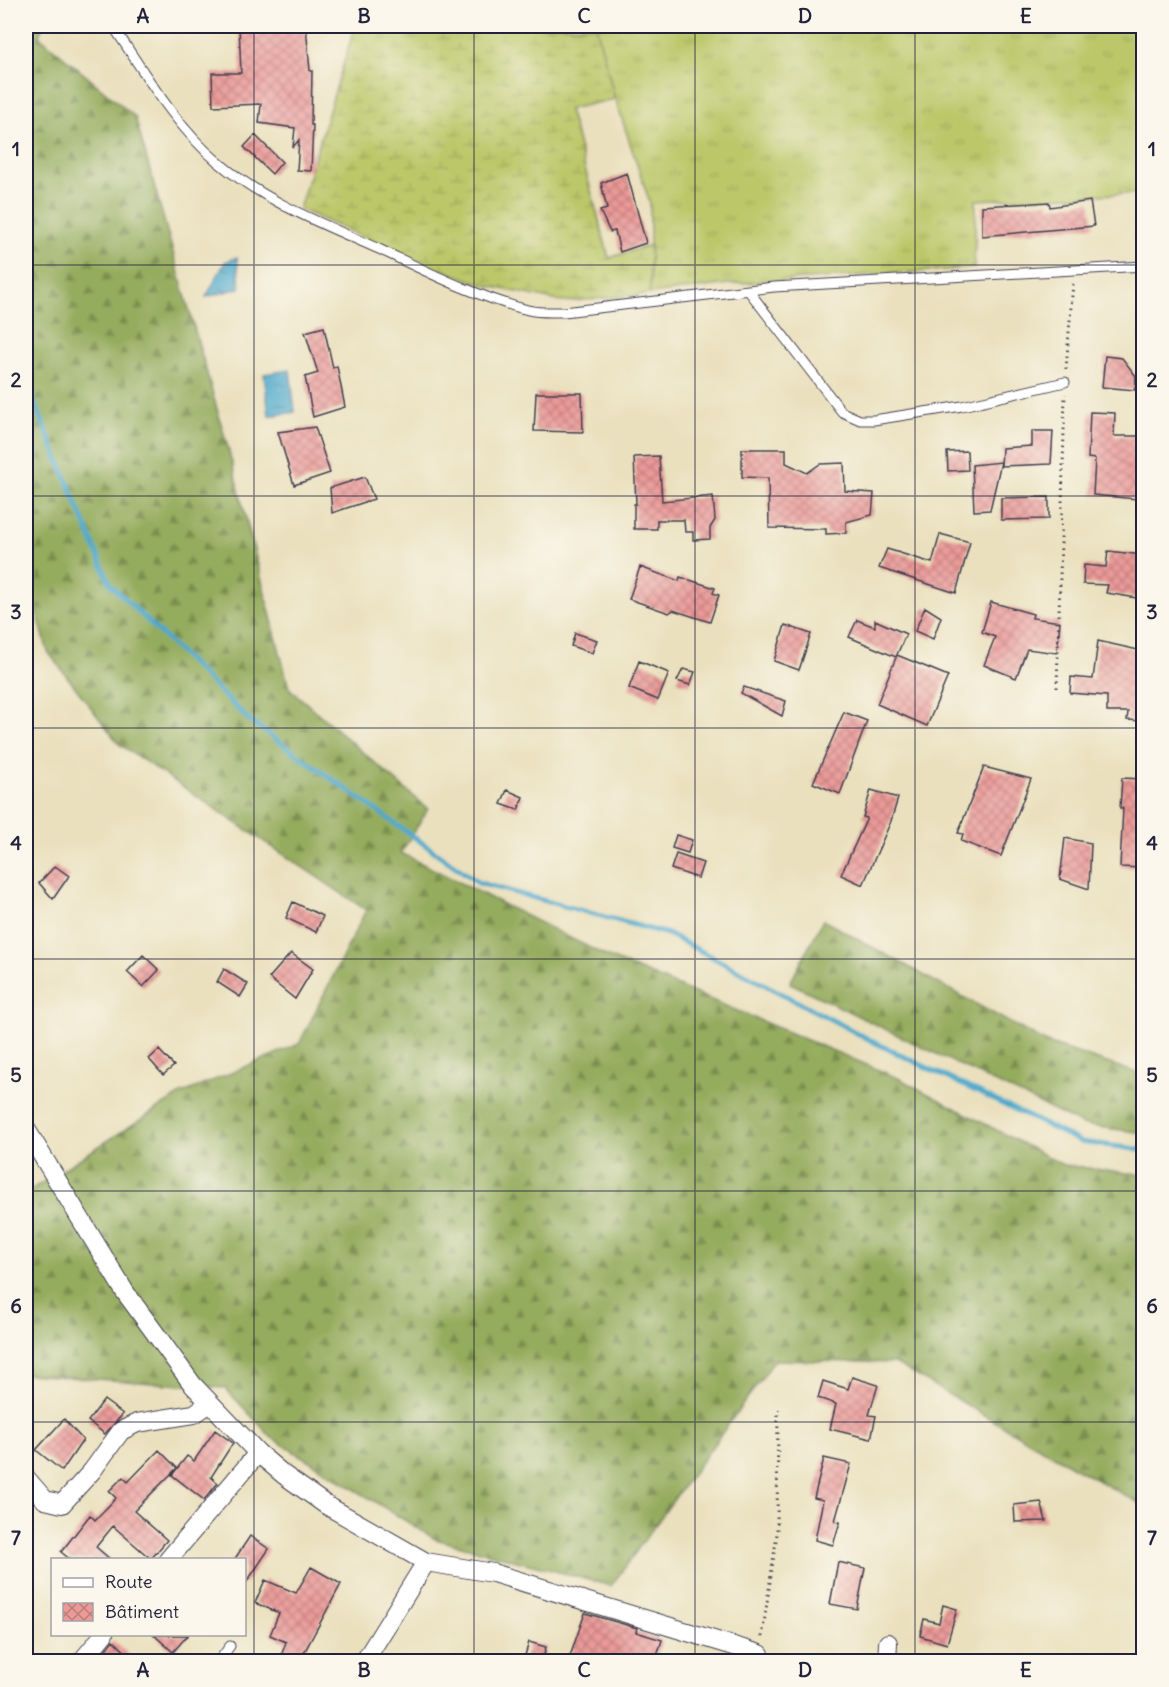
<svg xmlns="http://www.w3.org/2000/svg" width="1169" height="1687" viewBox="0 0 1169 1687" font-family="Delius,sans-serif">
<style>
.grass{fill:url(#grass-tufts);stroke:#6e7452;stroke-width:1.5}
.forest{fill:url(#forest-firs);stroke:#5b674c;stroke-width:1.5}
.wetland{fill:url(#wetland-marsh);stroke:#6e7452;stroke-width:1.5}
.water{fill:url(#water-ripples);stroke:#386583;stroke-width:1.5}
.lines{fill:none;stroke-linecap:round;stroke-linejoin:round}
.stream{stroke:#4da8cb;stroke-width:5}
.building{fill:url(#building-cross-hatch)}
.lane-casing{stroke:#403e4e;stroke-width:11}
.street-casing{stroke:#403e4e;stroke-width:20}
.path{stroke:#403e4e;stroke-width:3;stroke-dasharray:1.5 4.5;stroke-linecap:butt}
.lane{stroke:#fff;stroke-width:9}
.street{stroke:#fff;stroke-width:18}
.grid{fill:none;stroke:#22223b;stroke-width:1.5;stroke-opacity:0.55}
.neatline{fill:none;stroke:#22223b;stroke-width:2}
.grid-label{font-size:20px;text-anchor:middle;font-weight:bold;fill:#22223b}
</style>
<defs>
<pattern id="grass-tufts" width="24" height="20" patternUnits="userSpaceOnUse" patternTransform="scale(1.5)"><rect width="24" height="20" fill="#bbc769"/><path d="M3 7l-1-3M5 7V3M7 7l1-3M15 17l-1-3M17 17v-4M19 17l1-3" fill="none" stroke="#a0ab5c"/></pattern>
<pattern id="forest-firs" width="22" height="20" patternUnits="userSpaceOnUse" patternTransform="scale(1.5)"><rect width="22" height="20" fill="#94ac5d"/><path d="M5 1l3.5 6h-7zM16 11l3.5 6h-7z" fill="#788c4e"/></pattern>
<pattern id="wetland-marsh" width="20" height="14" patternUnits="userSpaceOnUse" patternTransform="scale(1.5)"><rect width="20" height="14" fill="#bbc769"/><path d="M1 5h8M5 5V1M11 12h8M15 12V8" fill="none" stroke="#a0ab5c"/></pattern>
<pattern id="water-ripples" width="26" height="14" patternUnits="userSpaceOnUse" patternTransform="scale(1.5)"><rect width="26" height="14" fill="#4da8cb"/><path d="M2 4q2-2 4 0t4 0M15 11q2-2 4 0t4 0" fill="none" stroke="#4088a6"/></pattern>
<pattern id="building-cross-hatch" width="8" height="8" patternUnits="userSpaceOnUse" patternTransform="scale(1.5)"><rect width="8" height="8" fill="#eb9a98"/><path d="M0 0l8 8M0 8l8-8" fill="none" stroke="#be7d7d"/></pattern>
</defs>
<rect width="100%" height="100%" fill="#fbf7ec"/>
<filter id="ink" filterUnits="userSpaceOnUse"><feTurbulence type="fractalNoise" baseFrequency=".0167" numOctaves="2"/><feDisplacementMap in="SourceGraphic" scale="12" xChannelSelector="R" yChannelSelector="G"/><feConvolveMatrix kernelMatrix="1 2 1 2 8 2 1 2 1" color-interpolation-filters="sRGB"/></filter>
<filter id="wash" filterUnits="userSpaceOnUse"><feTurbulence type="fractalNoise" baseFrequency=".008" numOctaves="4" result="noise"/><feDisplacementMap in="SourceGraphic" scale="24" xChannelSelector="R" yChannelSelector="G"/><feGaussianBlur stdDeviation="1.35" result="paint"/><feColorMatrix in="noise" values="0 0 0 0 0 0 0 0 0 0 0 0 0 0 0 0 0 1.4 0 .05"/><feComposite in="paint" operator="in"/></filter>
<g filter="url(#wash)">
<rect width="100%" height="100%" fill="#eae0bd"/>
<path class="grass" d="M 596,26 L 1143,26 L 1143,193 L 976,200 L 974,268 L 729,284 L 650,294 L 650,203 L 607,74 Z"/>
<path class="forest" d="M 26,26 L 43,26 L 39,36 L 135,117 L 231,459 L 289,688 L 428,809 L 401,853 L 608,957 L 898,1078 L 1063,1165 L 1143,1175 L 1143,1505 L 1073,1467 L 895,1363 L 775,1360 L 611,1586 L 435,1539 L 272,1438 L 225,1388 L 26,1374 L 26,1193 L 179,1095 L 299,1044 L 366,910 L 119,744 L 48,652 L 26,574 Z
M 823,920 L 1047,1043 L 1143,1075 L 1143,1133 L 1083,1125 L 790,983 Z"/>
<path class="wetland" d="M 355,26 L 596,26 L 615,99 L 569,109 L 609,258 L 650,245 L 650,294 L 563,302 L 485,285 L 429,266 L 299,209 Z"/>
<path class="water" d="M 237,257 L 240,288 L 206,297 L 225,262 Z
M 290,370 L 295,412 L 269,416 L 264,374 Z"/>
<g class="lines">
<path class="stream" d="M 26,382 L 110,584 L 250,721 L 479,883 L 668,934 L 878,1044 L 1081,1142 L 1144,1150"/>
</g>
<g id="blocks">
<path class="building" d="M 239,26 L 306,26 L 310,71 L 312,71 L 311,125 L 313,125 L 311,171 L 297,170 L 299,140 L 293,147 L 295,128 L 259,123 L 261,104 L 213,106 L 212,73 L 241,73 Z
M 255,135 L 282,162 L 272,174 L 244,147 Z
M 627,173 L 646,243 L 620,252 L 615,231 L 610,232 L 600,211 L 607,209 L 601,183 Z
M 1090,201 L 1094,226 L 982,236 L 982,206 L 1049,202 L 1050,207 Z
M 324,327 L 333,368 L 337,366 L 345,407 L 313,417 L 305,377 L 318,373 L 305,332 Z
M 1105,356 L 1122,358 L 1136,376 L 1135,390 L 1102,387 Z
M 536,393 L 582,393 L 583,432 L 534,431 Z
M 1090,412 L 1115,413 L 1114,436 L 1141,436 L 1137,499 L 1093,495 L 1095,459 L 1088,458 Z
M 315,427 L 330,473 L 294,485 L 278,432 Z
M 1032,431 L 1053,431 L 1051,464 L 1001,466 L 1002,448 L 1032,446 Z
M 742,449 L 786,449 L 786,463 L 807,473 L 820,464 L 844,463 L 845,491 L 874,493 L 872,515 L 846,522 L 846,533 L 826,534 L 826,529 L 769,528 L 768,478 L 742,477 Z
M 967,451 L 968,470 L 948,471 L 947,452 Z
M 659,456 L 662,501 L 713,496 L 715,520 L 710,528 L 710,539 L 693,540 L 693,532 L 685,532 L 684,520 L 657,520 L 657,529 L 634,529 L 634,504 L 636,504 L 634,457 Z
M 1001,462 L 990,510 L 974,511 L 972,465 Z
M 365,477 L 374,499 L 332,513 L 330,488 Z
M 1049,497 L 1049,519 L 1001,520 L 1001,498 Z
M 940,534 L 970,542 L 956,593 L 879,568 L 887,549 L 932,563 Z
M 1108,551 L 1143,555 L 1143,599 L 1106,593 L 1108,585 L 1083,584 L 1084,565 L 1106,567 Z
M 640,567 L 679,581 L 680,577 L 715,588 L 713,593 L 719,595 L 710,622 L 673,610 L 669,613 L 629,599 Z
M 991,602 L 1033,614 L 1032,618 L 1060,622 L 1057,653 L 1027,649 L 1016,678 L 984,665 L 995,637 L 982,632 Z
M 925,607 L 941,617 L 933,639 L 915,631 Z
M 857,620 L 875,627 L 875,620 L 906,634 L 896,657 L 849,637 Z
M 785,625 L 811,634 L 799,670 L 774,661 Z
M 575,633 L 597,640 L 592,653 L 571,646 Z
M 1098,641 L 1143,651 L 1143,721 L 1127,720 L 1128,712 L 1107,712 L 1107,696 L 1070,693 L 1071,677 L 1093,679 Z
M 897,655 L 948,676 L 927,726 L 877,704 Z
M 639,661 L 669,673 L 658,700 L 629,688 Z
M 683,669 L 695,672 L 690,685 L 677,681 Z
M 744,687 L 786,701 L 782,716 L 741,693 Z
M 844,712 L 867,721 L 840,794 L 813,783 Z
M 984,767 L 1031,779 L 1001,856 L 961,841 L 963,834 L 958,833 Z
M 1122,778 L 1143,779 L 1143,868 L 1120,867 L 1123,808 L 1120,808 Z
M 507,790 L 523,797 L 518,810 L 501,804 Z
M 871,790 L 898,798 L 891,821 L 863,885 L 841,875 L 867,818 L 863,817 Z
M 676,835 L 692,840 L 688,853 L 672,848 Z
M 1065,838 L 1091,843 L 1089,889 L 1060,879 Z
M 676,854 L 703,863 L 698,878 L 671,869 Z
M 55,866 L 69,876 L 53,899 L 39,883 Z
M 293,902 L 323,916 L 316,932 L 286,918 Z
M 291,953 L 313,969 L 295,999 L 269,978 Z
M 143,955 L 159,970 L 143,987 L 127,972 Z
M 224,969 L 248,984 L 240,997 L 217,982 Z
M 159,1050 L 174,1066 L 163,1075 L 149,1059 Z
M 852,1377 L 878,1385 L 869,1415 L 876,1416 L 871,1439 L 830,1429 L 836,1404 L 818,1398 L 823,1381 L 848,1389 Z
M 104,1400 L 123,1414 L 105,1434 L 88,1421 Z
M 64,1419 L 83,1440 L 62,1471 L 36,1450 Z
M 215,1430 L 233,1443 L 211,1477 L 218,1483 L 204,1500 L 172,1475 L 187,1456 L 194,1461 Z
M 159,1450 L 177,1468 L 134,1511 L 167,1540 L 151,1559 L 113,1526 L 96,1547 L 111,1560 L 71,1560 L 61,1552 L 90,1515 L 95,1520 L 116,1498 L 109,1491 L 123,1477 L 128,1482 Z
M 824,1458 L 851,1464 L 835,1521 L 840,1522 L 833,1545 L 815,1540 L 823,1500 L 814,1498 Z
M 1041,1502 L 1046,1521 L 1015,1522 L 1014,1505 Z
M 250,1536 L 269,1549 L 244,1586 L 244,1560 L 234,1560 Z
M 838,1562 L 865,1568 L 857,1609 L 830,1604 Z
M 311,1567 L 341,1584 L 299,1662 L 279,1662 L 286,1642 L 270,1635 L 279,1613 L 255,1603 L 265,1580 L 296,1593 Z
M 943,1605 L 957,1609 L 947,1644 L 920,1636 L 924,1619 L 939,1623 Z
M 585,1613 L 637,1628 L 636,1632 L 662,1640 L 655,1662 L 568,1662 Z
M 154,1635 L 188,1635 L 173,1652 Z
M 113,1640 L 136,1662 L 96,1662 Z
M 529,1642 L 546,1647 L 542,1662 L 523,1662 Z"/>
</g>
</g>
<g filter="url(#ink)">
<use href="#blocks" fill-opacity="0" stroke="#403e4e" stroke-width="1.5"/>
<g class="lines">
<defs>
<path id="lane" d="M 113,26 C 144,72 175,126 218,162 C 265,202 325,225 381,250 C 428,272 477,297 528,310 C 539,313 552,312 564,312 L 774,287 L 1144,266
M 748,290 L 842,412 L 860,420 L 874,420 L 962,406 L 1065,382
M 218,1662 L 230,1646"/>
<path id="street" d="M 26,1129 L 125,1292 L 193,1385 L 258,1453 L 284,1475 L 326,1505 L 426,1562 L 493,1573 L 760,1654 L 758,1662
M 26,1478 L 45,1500 L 62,1504 L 92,1471 L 121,1431 L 137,1423 L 194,1414 L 210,1403
M 168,1560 L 258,1453
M 81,1662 L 104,1634
M 364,1662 L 426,1562
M 887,1662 L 888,1643"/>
</defs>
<use href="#lane" class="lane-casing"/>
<use href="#street" class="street-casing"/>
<path class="path" d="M 1066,369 L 1073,283
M 1057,688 L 1065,394
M 762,1637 L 777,1534 L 778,1409"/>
<use href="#lane" class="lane"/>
<use href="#street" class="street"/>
</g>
</g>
<path class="grid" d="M 254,26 L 254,1662M 474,26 L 474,1662M 695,26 L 695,1662M 915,26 L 915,1662M 26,265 L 1144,265M 26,496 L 1144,496M 26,728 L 1144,728M 26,959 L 1144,959M 26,1191 L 1144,1191M 26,1422 L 1144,1422"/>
<rect width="1169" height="1687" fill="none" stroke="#fbf7ec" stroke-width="66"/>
<rect x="51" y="1558" width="195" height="78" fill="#fbf7ec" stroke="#a4a2a5" stroke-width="1.5"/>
<rect x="63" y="1578" width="30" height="9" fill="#ffffff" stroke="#a4a2a5" stroke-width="1.5"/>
<text x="105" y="1588" font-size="18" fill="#22223b">Route</text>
<rect x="63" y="1603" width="30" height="18" fill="url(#building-cross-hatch)" stroke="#a4a2a5" stroke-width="1.5"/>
<text x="105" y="1618" font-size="18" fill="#22223b">Bâtiment</text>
<rect x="33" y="33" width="1103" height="1621" class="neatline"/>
<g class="grid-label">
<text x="143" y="23">A</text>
<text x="364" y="23">B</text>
<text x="584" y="23">C</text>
<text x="805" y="23">D</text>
<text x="1026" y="23">E</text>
<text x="16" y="156">1</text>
<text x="1152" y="156">1</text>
<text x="16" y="387">2</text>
<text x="1152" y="387">2</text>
<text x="16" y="619">3</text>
<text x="1152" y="619">3</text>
<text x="16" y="850">4</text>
<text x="1152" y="850">4</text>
<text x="16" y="1082">5</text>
<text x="1152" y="1082">5</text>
<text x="16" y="1313">6</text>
<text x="1152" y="1313">6</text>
<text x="16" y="1545">7</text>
<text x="1152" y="1545">7</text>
<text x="143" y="1677">A</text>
<text x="364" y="1677">B</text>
<text x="584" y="1677">C</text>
<text x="805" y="1677">D</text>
<text x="1026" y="1677">E</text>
</g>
</svg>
